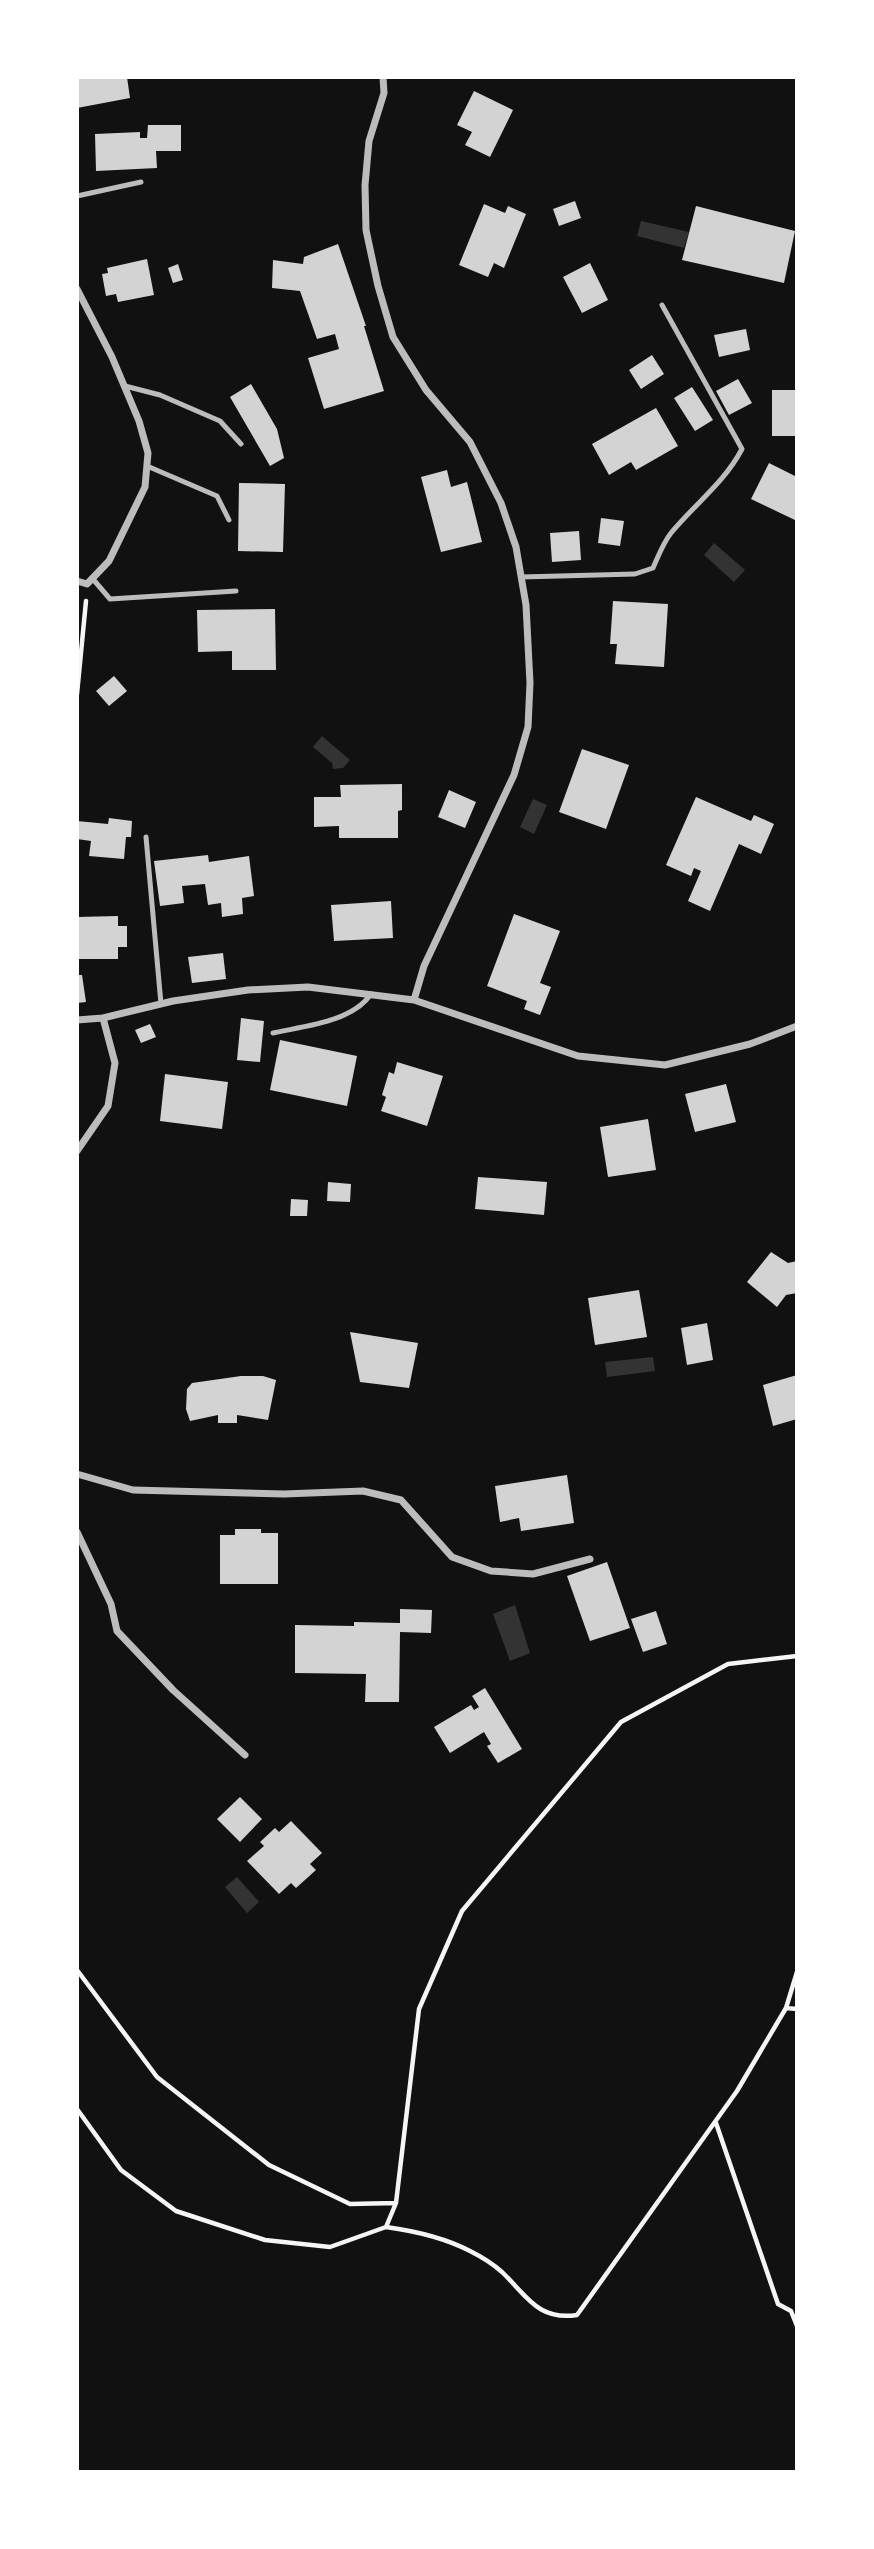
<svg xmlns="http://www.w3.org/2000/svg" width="874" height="2549" viewBox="0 0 874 2549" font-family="Montserrat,sans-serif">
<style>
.water{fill:#333}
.building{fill:#d3d3d3}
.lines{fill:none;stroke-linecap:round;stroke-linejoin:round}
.path{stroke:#f5f5f5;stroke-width:4.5}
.service{stroke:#bcbcbc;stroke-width:5}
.minor{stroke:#bcbcbc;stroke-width:7}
</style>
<rect width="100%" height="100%" fill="#111"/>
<path class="water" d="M 641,221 L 689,232 L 684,248 L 637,236 Z
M 714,543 L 745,570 L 734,582 L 704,555 Z
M 322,736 L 350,760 L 343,768 L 333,769 L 332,763 L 313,747 Z
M 533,799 L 547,805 L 534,834 L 520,827 Z
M 653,1357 L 655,1371 L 607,1377 L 605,1362 Z
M 515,1605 L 530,1653 L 510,1661 L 493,1614 Z
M 237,1877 L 259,1902 L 247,1913 L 225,1887 Z"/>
<path class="building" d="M 77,77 L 127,77 L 130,98 L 77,108 Z
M 474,91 L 513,110 L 490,157 L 465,145 L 472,132 L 457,125 Z
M 148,125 L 181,125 L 181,151 L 156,151 L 157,168 L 96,171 L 95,134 L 140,132 L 140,138 L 147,138 Z
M 575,201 L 581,218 L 559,226 L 553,209 Z
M 484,204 L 505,213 L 508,206 L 526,214 L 504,268 L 494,263 L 488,277 L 459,265 Z
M 696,206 L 795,231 L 784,283 L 682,260 Z
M 338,244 L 366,326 L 364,326 L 384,391 L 324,409 L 308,358 L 339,349 L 335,334 L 317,339 L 300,291 L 272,288 L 273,260 L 303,264 L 304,257 Z
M 147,259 L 154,295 L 118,302 L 116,294 L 106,296 L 102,274 L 108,273 L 107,268 Z
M 590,263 L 608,300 L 582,313 L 563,277 Z
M 178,264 L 183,280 L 173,283 L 168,268 Z
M 746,329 L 750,350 L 719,357 L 714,335 Z
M 652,355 L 664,374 L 641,389 L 629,370 Z
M 738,379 L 752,403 L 729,415 L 716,391 Z
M 251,384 L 277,429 L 284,458 L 270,466 L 230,397 Z
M 692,387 L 713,420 L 695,431 L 674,398 Z
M 772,390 L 797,390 L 797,436 L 772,436 Z
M 656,408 L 678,446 L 636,470 L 631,462 L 609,475 L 592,444 Z
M 769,463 L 797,477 L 797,521 L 751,499 Z
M 447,470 L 451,487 L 467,482 L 482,542 L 441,552 L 421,477 Z
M 239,483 L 285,484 L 283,552 L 238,551 Z
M 601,518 L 624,521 L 620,546 L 598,543 Z
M 579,531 L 581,560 L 552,562 L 550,533 Z
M 613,601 L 668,604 L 664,667 L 615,664 L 617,644 L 610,644 Z
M 275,609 L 276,670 L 232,670 L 232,651 L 198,652 L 197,610 Z
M 114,676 L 127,691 L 109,706 L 96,691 Z
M 582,749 L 629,765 L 606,829 L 559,812 Z
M 402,784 L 402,810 L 398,811 L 398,838 L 339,838 L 339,826 L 314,827 L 314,797 L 341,797 L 340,785 Z
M 449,790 L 476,802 L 465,828 L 438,817 Z
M 696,797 L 751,821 L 754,815 L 774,824 L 761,854 L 739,844 L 710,911 L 688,901 L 701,871 L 694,868 L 691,876 L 666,865 Z
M 109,818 L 132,821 L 131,837 L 126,837 L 124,859 L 89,856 L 91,841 L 77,839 L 77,821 L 108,824 Z
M 208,855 L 209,862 L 249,856 L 254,896 L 242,898 L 243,914 L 222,917 L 221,903 L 208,905 L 205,884 L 182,886 L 184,903 L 160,906 L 154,861 Z
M 391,901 L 393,938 L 334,941 L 331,905 Z
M 514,914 L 560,931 L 540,983 L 551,987 L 540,1015 L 524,1009 L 527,1001 L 487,986 Z
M 118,916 L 118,926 L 127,926 L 127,947 L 118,947 L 118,959 L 78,959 L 77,917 Z
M 223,953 L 226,979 L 192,983 L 188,957 Z
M 77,975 L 82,975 L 86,1002 L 77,1003 Z
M 241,1018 L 264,1021 L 260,1062 L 237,1060 Z
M 150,1024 L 156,1037 L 141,1043 L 135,1030 Z
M 280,1040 L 357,1056 L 347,1106 L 270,1090 Z
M 397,1062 L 443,1076 L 427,1126 L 381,1111 L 386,1097 L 382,1095 L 389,1072 L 394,1074 Z
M 165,1074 L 228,1082 L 222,1129 L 160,1121 Z
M 726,1084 L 736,1122 L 695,1132 L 685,1094 Z
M 648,1119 L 656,1170 L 608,1177 L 600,1127 Z
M 478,1177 L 547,1182 L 544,1215 L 475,1209 Z
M 328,1182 L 351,1184 L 350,1202 L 327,1201 Z
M 291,1199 L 308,1200 L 307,1216 L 290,1216 Z
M 771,1252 L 788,1263 L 797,1261 L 797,1293 L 786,1295 L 777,1307 L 747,1282 Z
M 639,1290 L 647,1337 L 595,1345 L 588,1298 Z
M 707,1323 L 713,1360 L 687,1365 L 681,1328 Z
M 350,1332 L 418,1343 L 409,1388 L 360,1382 Z
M 797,1375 L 797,1419 L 773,1426 L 763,1385 Z
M 241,1376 L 263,1376 L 276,1380 L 268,1420 L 237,1415 L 237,1423 L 218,1423 L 218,1415 L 190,1421 L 186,1409 L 187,1389 L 192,1383 Z
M 567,1475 L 574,1523 L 521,1531 L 519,1518 L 500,1522 L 495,1486 Z
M 235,1529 L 261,1529 L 261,1533 L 278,1533 L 278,1584 L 220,1584 L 220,1535 L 235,1535 Z
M 607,1562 L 630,1628 L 590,1641 L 567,1576 Z
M 400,1609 L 432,1610 L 431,1633 L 400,1632 L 399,1702 L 365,1702 L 366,1674 L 295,1673 L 295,1625 L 354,1626 L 354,1622 L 400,1623 Z
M 656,1611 L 667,1644 L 643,1652 L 631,1619 Z
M 485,1688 L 522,1749 L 498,1763 L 487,1746 L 491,1744 L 484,1732 L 450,1753 L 434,1727 L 471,1705 L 474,1710 L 479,1707 L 472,1696 Z
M 240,1797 L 262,1819 L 240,1842 L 217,1819 Z
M 291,1821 L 322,1853 L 310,1864 L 316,1870 L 296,1888 L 291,1883 L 279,1894 L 247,1861 L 264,1846 L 260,1842 L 275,1828 L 279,1832 Z"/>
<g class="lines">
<path class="path" d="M 77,694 L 86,601
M 77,1970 L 157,2077 L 269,2165 L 350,2204 L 396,2203
M 786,2008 L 797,2009
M 77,2109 L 121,2170 L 176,2211 L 265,2240 L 330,2247 L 386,2227 L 396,2203 L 419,2009 L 462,1911 L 621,1722 L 728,1664 L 797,1656
M 716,2123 L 778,2304 L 791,2311 L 797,2326
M 386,2227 C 415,2231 443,2237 470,2251 C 480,2256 493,2264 502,2272 C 527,2296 538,2321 577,2315 L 737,2091 L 786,2008 L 797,1972"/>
<path class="service" d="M 77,196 L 141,182
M 125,386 L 160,395 L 220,421 L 241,444
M 147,466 L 217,496 L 229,520
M 521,577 L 635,574 L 653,568 C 658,557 663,543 671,533 C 695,504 724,483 742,449 L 662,305
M 92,578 L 110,599 L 236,591
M 146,837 L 161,1004
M 273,1033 C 305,1026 352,1022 371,994"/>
<path class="minor" d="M 383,77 L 384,93 L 369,141 L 365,185 L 366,230 L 378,286 L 393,337 L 426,390 L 470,442 L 501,503 L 516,547 L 526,605 L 530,683 L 528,727 L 514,775 L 424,966 L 414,1000
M 77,289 L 112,357 L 139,421 L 148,453 L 145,487 L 109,561 L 87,584 L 77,581
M 77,1020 L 103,1018 L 173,1001 L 248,990 L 308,987 L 414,1000 L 578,1056 L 665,1065 L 750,1044 L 797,1026
M 77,1151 L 108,1106 L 115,1063 L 103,1018
M 77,1474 L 133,1490 L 284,1494 L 363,1491 L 401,1500 L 452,1557 L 491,1571 L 533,1574 L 590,1559
M 77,1532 L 111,1604 L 117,1631 L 173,1690 L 245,1755"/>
</g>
<rect width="874" height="2549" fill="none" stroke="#ffffff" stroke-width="158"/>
</svg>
